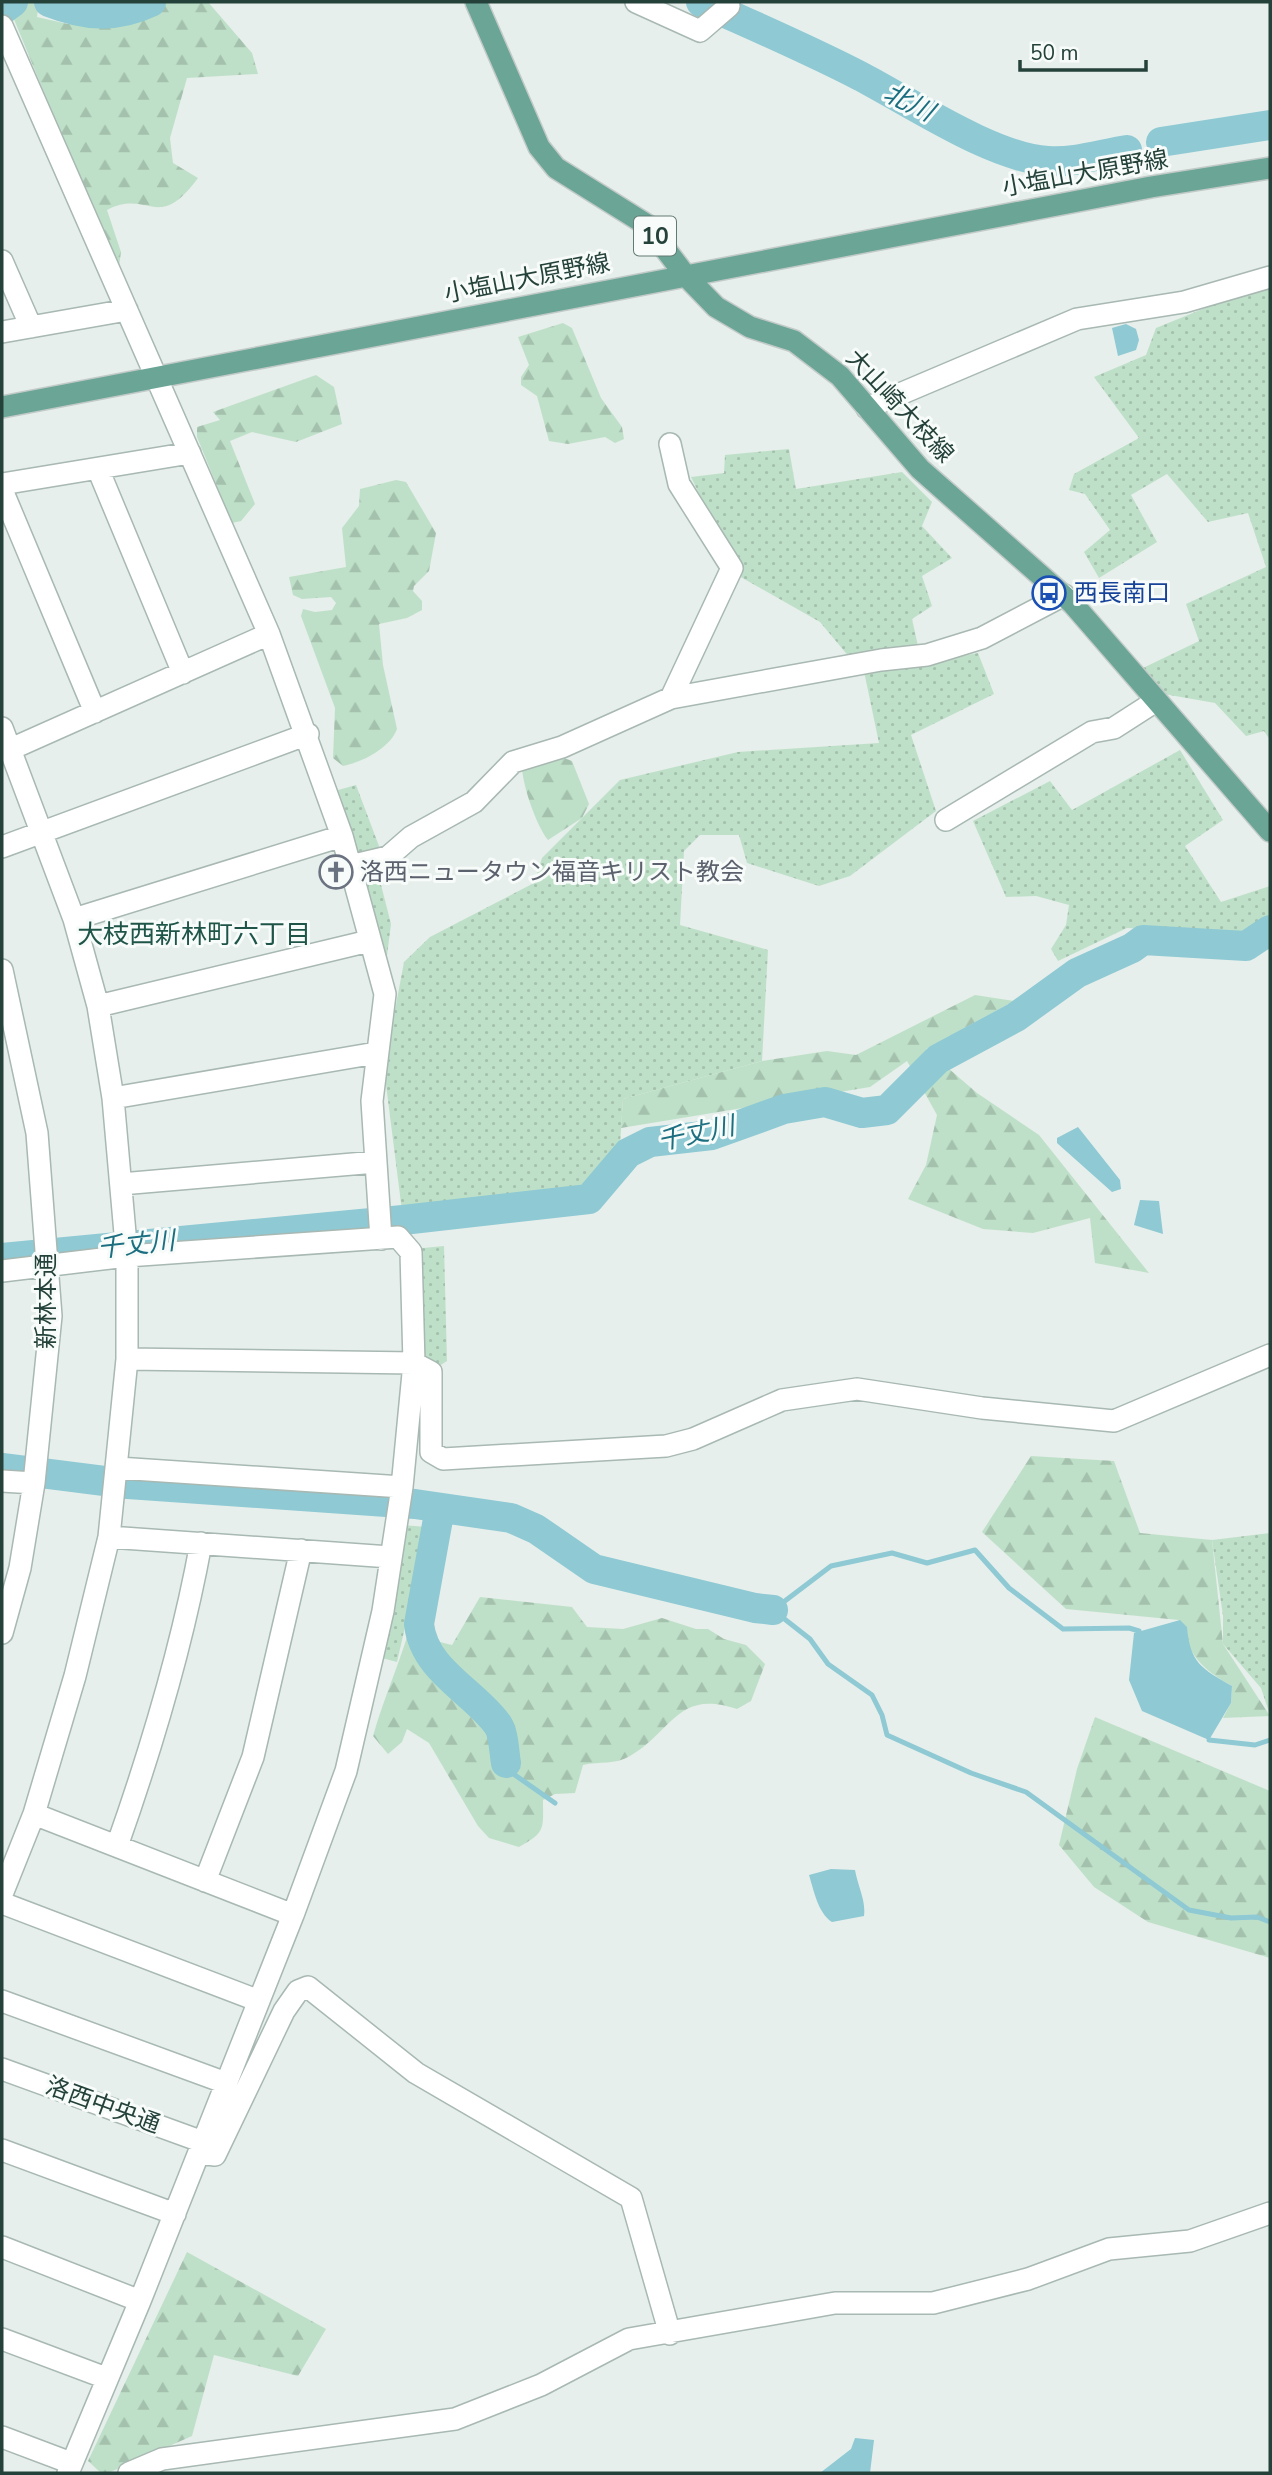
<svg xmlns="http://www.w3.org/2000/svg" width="1272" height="2475" viewBox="0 0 1272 2475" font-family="'Nunito Sans','Noto Sans JP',sans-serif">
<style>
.grass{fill:url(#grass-dots)}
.forest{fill:url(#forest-firs)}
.water{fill:#8ec9d4}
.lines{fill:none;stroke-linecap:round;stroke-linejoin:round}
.stream{stroke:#8ec9d4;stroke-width:5}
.river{stroke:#8ec9d4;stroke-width:30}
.minor-casing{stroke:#a8b8b2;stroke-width:24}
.major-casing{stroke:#c2cac8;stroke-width:24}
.minor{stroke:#fff;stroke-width:21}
.major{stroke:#6aa596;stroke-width:21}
.labels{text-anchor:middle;stroke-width:6;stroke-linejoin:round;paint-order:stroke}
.shield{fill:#f7fbf9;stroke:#637a73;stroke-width:2}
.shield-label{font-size:23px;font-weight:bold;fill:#24423a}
.street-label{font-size:24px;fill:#24423a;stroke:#f7fbf9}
.transit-label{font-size:24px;fill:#164399;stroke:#f7fbf9;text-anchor:start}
.worship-label{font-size:24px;fill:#5b616d;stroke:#f7fbf9;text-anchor:start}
.water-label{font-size:26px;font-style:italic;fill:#1c6f80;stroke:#f7fbf9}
.neighbourhood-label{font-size:26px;fill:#1f5548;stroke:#f7fbf9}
</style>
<defs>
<pattern id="grass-dots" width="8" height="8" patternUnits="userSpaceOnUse" patternTransform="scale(1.75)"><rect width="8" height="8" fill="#bfe0c8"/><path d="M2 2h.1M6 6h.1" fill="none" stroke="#a4c1ad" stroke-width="1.8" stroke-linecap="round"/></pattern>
<pattern id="forest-firs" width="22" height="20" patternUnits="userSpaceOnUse" patternTransform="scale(1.75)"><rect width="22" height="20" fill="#bfe0c8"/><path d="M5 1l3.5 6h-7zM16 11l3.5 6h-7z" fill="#a4c1ad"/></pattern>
</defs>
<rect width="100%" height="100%" fill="#e6efeb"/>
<path class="grass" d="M 1270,287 L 1270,740 L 1264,731 L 1246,736 L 1215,703 L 1164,694 L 1143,668 L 1199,641 L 1186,604 L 1266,567 L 1248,513 L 1208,522 L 1167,474 L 1131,495 L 1157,542 L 1099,578 L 1084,552 L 1110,530 L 1085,494 L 1069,490 L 1074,474 L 1139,438 L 1094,377 L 1146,355 L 1156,328 L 1237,295 Z
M 789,449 L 796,489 L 902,472 L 932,502 L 922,526 L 952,558 L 922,576 L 932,606 L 912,619 L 922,664 L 978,653 L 994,694 L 911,735 L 936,811 L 850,876 L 819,886 L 747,863 L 739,835 L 700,835 L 684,851 L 680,925 L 768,950 L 762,1061 L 623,1099 L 620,1145 L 582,1191 L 402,1211 L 384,1069 L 404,962 L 430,937 L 534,883 L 542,858 L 620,780 L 738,752 L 879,743 L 865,676 L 820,622 L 739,576 L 691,477 L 724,473 L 725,455 Z
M 1180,750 L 1223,820 L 1185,846 L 1221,902 L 1270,886 L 1270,920 L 1247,935 L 1127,928 L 1058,961 L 1051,949 L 1066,925 L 1069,905 L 1036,896 L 1006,897 L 973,821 L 1050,781 L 1072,810 Z
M 356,785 L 382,854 L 352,862 L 331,792 Z
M 378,873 L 391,924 L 383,987 L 355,876 Z
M 444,1246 L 447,1361 L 433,1370 L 417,1361 L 413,1249 Z
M 401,1525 L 428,1527 L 397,1662 L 378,1657 Z
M 1270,1533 L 1270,1715 L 1261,1688 L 1223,1644 L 1223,1616 L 1212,1540 Z"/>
<path class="forest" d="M 7,2 L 39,2 L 37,17 L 68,24 L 114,2 L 208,2 L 252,53 L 258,74 L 187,78 L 170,138 L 173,163 L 198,178 C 157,234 149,188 107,210 L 121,252 L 118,274 Z
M 563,323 L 572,328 L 601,398 L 622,427 L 624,439 L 615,443 L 605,437 L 568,444 L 549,441 L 537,396 L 521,385 L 521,377 L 529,365 L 518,337 Z
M 316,375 L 334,387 L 342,424 L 296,442 L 252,432 L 230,441 L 255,504 L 241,521 L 232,523 L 197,437 L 197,427 L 220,420 L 213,412 Z
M 396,480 L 406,482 L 436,533 L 429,571 L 414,586 L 413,591 L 422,601 L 422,610 L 407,618 L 379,624 L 383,665 L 397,729 C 390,748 363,762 343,766 L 333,758 L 335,708 L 301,616 L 303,609 L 315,612 L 332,610 L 336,603 L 331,597 L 302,599 L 293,595 L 289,577 L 346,567 L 342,528 L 359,506 L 360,489 Z
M 556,755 L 572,761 L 589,804 L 582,818 L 548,840 C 536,825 523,786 522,768 Z
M 975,995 L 1014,1001 L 926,1049 L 977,1093 L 1039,1135 L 1149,1273 L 1095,1263 L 1090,1218 L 1033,1233 L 983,1229 L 908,1199 L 926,1165 L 937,1115 L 907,1061 L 870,1087 L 621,1128 L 623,1099 L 762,1061 L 827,1051 L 856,1055 Z
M 1031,1456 L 1114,1461 L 1140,1533 L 1212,1540 L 1223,1644 L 1270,1716 L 1223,1718 L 1231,1703 L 1232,1686 C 1200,1668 1190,1656 1179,1620 L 1066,1609 L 982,1532 Z
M 480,1597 L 572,1607 L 587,1627 L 623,1629 L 662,1618 L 696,1629 L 708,1629 L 724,1639 L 746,1645 L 765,1664 L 751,1701 L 737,1709 C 677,1689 673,1731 630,1756 C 615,1765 600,1761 583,1765 L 575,1793 L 555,1794 L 543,1800 C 543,1829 546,1832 519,1847 L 489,1838 L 478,1826 L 429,1743 L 407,1729 L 402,1742 L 388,1754 L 373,1736 C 383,1701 397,1669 408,1634 L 452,1645 Z
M 1095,1717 L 1270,1791 L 1270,1958 L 1148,1922 L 1094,1887 L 1059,1845 L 1077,1769 Z
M 187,2252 L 326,2329 L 298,2376 L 214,2355 L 192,2436 L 108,2473 L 101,2473 L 88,2461 Z"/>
<path class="water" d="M 1126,324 L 1136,329 L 1139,340 L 1136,350 L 1118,356 L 1112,328 Z
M 1078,1127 L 1120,1180 L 1121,1189 L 1112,1192 L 1057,1143 L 1057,1138 Z
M 1140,1200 L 1159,1201 L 1163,1234 L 1134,1225 Z
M 1180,1620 L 1187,1627 C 1190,1663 1202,1669 1232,1686 L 1231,1703 L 1209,1740 L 1142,1711 L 1129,1680 L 1134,1633 Z
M 831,1869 L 855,1870 C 858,1887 866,1900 864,1916 L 832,1922 C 818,1913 814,1891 809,1875 Z
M 855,2438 L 874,2440 L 870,2473 L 820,2473 L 851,2449 Z"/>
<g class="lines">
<path class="stream" d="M 1139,1631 L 1129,1628 L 1063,1629 L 1009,1588 L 975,1550 L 927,1563 L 892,1553 L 831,1566 L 773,1610 L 810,1639 L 828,1664 L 872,1695 L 882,1715 L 887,1735 L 971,1773 L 1026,1792 L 1189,1910 L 1231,1918 L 1257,1917 L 1270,1922
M 1209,1740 L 1255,1745 L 1270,1740
M 506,1763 L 512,1773 L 555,1803"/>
<path class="river" d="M 49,2 C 85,16 115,19 151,2
M 701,2 C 754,26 808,49 860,76 C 910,102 993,158 1048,161 C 1074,163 1101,154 1127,150
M 2,10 L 13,2
M 1161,142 L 1270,125
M 2,1258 L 403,1220 L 589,1199 L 628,1153 L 650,1142 L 712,1135 L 784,1109 L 825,1102 L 862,1113 L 887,1110 L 938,1059 L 1016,1017 L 1077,973 L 1132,948 L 1143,940 L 1246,946 L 1270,930
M 2,1468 L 128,1484 L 415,1504 L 511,1518 L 536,1529 L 594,1569 L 755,1608 L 773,1610
M 440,1508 L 419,1624 C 424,1671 474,1691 498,1725 C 504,1734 504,1752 506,1763"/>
<defs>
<path id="minor" d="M 636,2 L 700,31 L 729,6
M 2,26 L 269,634 L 342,836 L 385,994 L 372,1101 L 381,1239
M 2,261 L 31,327
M 2,332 L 127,310
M 867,408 L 1077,319 L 1184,302 L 1270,277
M 670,444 L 679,484 L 732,568 L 671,698
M 98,469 L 183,673
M 2,484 L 190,453
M 2,490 L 95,712
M 2,728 L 74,919 L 98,1006 L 113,1098 L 127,1256 L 127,1359 L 109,1537 L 75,1676 L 34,1814 L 2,1894
M 11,749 L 269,634
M 946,820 L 1092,732 L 1114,728 L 1156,701
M 2,847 L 308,734
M 350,866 L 388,857 L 411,837 L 474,802 L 513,762 L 562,747 L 671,698 L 881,660 L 927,655 L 982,638 L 1064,595
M 74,919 L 342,836
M 2,970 L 37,1133 L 51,1316 L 34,1483 L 20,1568 L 2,1633
M 98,1006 L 369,941
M 113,1098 L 376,1053
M 121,1184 L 376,1162
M 2,1271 L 127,1256 L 398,1237 L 411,1252 L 414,1363 L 402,1487 L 383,1611 L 346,1771 L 293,1915 L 140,2301 L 68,2473
M 127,1359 L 414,1363 L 431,1372 L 431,1452 L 443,1459 L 666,1446 L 693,1439 L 782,1400 L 857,1389 L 982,1408 L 1114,1421 L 1270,1355
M 118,1468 L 402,1487
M 2,1481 L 34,1483
M 109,1537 L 390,1557
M 34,1814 L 293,1915
M 117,1846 C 152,1747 182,1647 201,1543
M 205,1881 L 253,1757 L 301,1550
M 2,1903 L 259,2001
M 2,2001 L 226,2083
M 2,2069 L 203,2142
M 2,2150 L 175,2214
M 199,2153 L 215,2155 L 284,2011 L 298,1991 L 308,1987 L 416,2073 L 631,2198 L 670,2334
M 2,2247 L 140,2301
M 2,2339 L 106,2378
M 2,2437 L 71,2463
M 129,2473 L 162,2459 L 455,2419 L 541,2385 L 629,2339 L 835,2303 L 933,2303 L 1028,2279 L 1109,2249 L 1190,2241 L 1270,2213"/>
<path id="major" d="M 476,2 L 539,147 L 556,168 L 647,225 L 685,275 L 716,307 L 750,327 L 794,341 L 840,376 L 920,469 L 1073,604 L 1270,831
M 2,407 L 1151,187 L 1270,168"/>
</defs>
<use href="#minor" class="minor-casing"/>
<use href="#major" class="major-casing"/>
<use href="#minor" class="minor"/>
<use href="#major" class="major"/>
</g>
<defs>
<symbol id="bus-ring" viewBox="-11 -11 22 22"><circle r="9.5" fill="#f7fbf9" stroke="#1a4fb4" stroke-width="1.5"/><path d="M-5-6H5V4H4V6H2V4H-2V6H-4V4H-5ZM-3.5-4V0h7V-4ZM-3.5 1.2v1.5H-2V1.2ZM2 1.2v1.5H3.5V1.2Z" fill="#1a4fb4"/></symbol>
<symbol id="church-ring" viewBox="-11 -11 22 22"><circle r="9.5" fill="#f7fbf9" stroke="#6b7280" stroke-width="1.5"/><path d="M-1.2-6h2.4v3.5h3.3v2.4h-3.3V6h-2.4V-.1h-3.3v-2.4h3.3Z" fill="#6b7280"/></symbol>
</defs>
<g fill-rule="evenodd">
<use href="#bus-ring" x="1030" y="574" width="38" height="38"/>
<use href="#church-ring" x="317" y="853" width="38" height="38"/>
</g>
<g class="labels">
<rect class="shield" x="634" y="216.5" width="42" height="39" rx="5"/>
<g class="shield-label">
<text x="655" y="244">10</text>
</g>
<g class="street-label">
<text transform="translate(1085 173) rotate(-10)" y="8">小塩山大原野線</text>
<text transform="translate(527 278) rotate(-11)" y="8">小塩山大原野線</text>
<text transform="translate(900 406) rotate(47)" y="8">大山崎大枝線</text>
<text transform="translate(46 1301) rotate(-90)" y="8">新林本通</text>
<text transform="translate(103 2105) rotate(20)" y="8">洛西中央通</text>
</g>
<g class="transit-label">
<text x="1074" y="601">西長南口</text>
</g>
<g class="worship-label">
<text x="360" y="880">洛西ニュータウン福音キリスト教会</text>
</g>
<g class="water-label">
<text transform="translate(909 102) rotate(26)" y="9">北川</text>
<text transform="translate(696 1133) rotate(-12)" y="9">千丈川</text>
<text transform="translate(136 1244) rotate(-6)" y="9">千丈川</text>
</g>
<g class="neighbourhood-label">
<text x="194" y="943">大枝西新林町六丁目</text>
</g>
</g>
<rect width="1272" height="2475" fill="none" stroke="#24423a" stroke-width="7"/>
<path d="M1020 60v10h126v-10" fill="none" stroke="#24423a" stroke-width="3.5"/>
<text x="1030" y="60" font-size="21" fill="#24423a" stroke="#f7fbf9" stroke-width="5" paint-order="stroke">50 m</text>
</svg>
